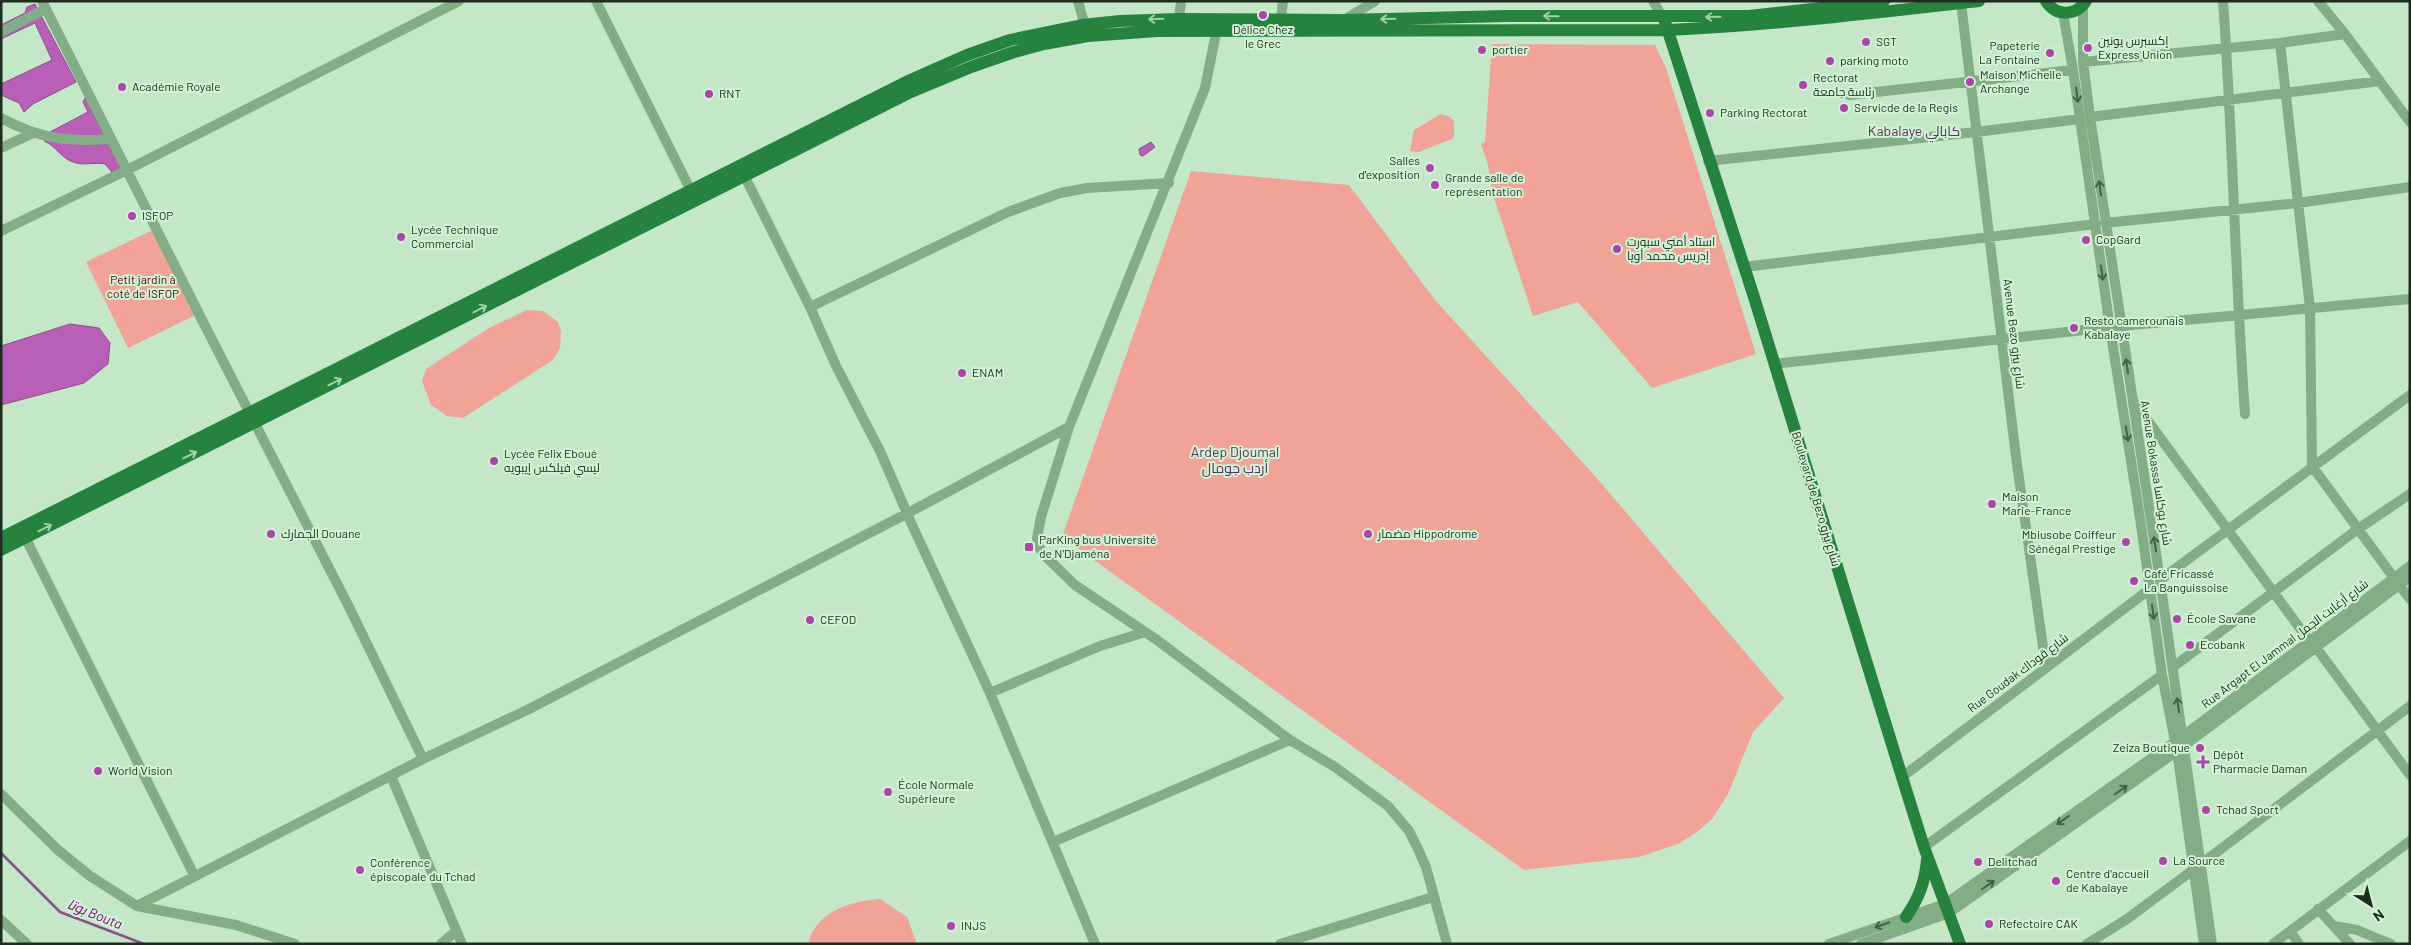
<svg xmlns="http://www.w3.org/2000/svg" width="2411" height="945" viewBox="0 0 2411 945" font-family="Barlow,Cairo,sans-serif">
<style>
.green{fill:#f2a398}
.water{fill:#b95fb7;stroke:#8a4f8a}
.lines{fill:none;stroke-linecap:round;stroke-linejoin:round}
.stream{stroke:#8a4f8a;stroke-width:2.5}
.minor{stroke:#82ad87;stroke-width:10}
.major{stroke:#26833d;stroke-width:12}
.oneway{stroke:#9ed2a7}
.oneway2{stroke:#465f49}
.poi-dot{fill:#ab45aa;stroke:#d1f4d5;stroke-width:2}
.labels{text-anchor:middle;stroke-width:4;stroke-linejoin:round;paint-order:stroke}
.poi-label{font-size:12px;fill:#1e2b20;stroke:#d1f4d5;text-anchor:start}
.park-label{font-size:12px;fill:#540103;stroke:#d1f4d5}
.street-label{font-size:12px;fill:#1e2b20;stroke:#d1f4d5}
.neighbourhood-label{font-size:14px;fill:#5f2d5e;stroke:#d1f4d5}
.water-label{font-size:14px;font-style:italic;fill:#7e047f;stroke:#d1f4d5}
</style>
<rect width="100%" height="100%" fill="#c4e7c8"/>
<path class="green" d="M 1492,44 L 1655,45 L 1666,68 L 1756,354 L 1652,388 L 1578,302 L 1533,316 L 1493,195 L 1488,165 L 1481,144 L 1485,142 Z
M 1441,114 L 1450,117 L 1454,121 L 1454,138 L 1419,152 L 1410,151 L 1414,130 Z
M 1191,171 L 1349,185 L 1435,300 L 1595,476 L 1784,698 L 1753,732 L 1728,794 L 1712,819 L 1697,832 L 1678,844 L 1639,857 L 1524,870 L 1062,537 Z
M 159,227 L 200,313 L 128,348 L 86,262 Z
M 527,310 L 543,311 L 558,322 L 561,331 L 560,348 L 553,360 L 463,418 L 447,416 L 431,405 L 422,381 L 426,369 L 489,328 Z
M 880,899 L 907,917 L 917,944 L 808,944 C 816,911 851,901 880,899 Z"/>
<path class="water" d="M 35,4 L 76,82 L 33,104 L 24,112 L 19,103 L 1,95 L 1,84 L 52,60 L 35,23 L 1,39 L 1,25 L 25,13 L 27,7 Z
M 85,98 L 121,168 L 112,172 L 105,164 C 94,162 83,166 73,162 C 61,158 56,146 44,141 L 50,132 L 88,112 L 83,102 Z
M 1151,142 L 1155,147 L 1143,156 L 1140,155 L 1139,149 Z
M 70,324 L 99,328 L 110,343 L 108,364 L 84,383 L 1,405 L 1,346 Z"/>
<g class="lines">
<path class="stream" d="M 1,853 L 60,912 L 144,944"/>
<path class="minor" d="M 42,1 L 201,318 L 349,607 L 423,759
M 596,1 L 694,197
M 1078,1 L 1086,30
M 1653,1 L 1663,18
M 2223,1 C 2233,139 2235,277 2245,414
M 2318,1 L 2345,34 L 2410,122
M 1961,3 L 2016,457 L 2046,668
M 2083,6 L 2083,62 L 2090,117 L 2160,580 L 2212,944
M 2063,13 L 2073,70 L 2110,328 L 2140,518 L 2162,675 L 2177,751 L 2204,944
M 1281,18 L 1283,1
M 1179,19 L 1181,1
M 1344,20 L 1375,1
M 1218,23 L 1205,88 L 1069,427 L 1041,517 L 1037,538 L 1039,547 L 1044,555 L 1075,585 L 1157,640 L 1290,740 L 1335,767 L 1388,806 L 1409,831 L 1418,849 L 1426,867 L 1447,944
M 1,32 L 45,9
M 2280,43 L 2310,308 L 2312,466 L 2394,578
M 2083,62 L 2280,43 L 2345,34
M 1849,95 L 2073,70
M 2090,117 L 2380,81
M 1,118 C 40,139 67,142 111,139
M 1,148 L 31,134
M 1708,161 L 1976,132 L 2080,119
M 745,177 L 810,307 L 836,366 L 880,451 L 913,527 L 990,693 L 1095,944
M 2105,223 L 2298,203 L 2410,187
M 1,231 L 127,170 L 459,1
M 1744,267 L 2096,224
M 810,307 L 1008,212 L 1060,193 L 1087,188 L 1169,183
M 1774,364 L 2121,326 L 2410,299
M 2134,402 L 2310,642
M 22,531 L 194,875
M 2160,580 L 2410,395
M 2399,585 L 2410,599
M 2315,646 L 2410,775
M 2173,667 L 2358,529 L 2410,494
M 990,693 L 1100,646 L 1145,632
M 391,776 L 462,944
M 1902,777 L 2150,589
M 1,794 L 58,850 L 90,876 L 137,906 L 236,925 L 295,944
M 1053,842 L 1290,740
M 1924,847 L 2162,675
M 2201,864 L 2410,706
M 137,906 L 423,759 L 529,709 L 908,513 L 1069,427
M 2318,909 L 2350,944
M 1,920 L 27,944
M 2334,926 L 2357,930 L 2391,944
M 2290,931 L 2299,944
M 441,944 L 456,931
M 1280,944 L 1433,897
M 1829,944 L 1945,904 L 2183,736 L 2410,566
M 1861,944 L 1949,913 L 2177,751 L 2410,577
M 2087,944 L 2127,919 L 2193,870
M 2273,944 L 2410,841"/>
<path class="major" d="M 2046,1 C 2056,17 2076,16 2086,1
M 1665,22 L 1753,294 L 1902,777 L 1924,847 L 1960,944
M 1,538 L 906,82 L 967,55 L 1010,40 L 1082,25 L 1120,21 L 1179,19 L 1344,20 L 1507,16 L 1749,16 L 1884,1
M 1,550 L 911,92 L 971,67 L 1014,52 L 1044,44 L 1088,36 L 1157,31 L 1669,30 C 1773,25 1875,13 1979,1
M 1906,917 C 1919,898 1925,882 1927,860"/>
</g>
<defs><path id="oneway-shaft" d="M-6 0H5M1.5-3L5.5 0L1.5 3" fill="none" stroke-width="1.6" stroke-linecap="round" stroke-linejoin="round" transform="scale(1.25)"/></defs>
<g class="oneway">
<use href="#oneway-shaft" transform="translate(1551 16) rotate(-179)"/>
<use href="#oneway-shaft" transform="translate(1713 17) rotate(179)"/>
<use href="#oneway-shaft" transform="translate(1156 19) rotate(178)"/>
<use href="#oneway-shaft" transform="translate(1388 19) rotate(179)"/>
<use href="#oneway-shaft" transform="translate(480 309) rotate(-27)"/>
<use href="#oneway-shaft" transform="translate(335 382) rotate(-27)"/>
<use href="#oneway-shaft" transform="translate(190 455) rotate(-26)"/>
<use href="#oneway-shaft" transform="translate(45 528) rotate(-27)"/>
</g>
<g class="oneway2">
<use href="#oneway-shaft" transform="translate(2077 95) rotate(82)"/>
<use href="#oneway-shaft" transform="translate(2100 188) rotate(-98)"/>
<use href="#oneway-shaft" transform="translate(2102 273) rotate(82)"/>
<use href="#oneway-shaft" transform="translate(2127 366) rotate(-98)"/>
<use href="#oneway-shaft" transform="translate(2127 434) rotate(81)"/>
<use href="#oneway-shaft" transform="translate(2155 544) rotate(-99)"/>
<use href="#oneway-shaft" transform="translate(2153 612) rotate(82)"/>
<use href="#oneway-shaft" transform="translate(2178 705) rotate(-98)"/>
<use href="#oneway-shaft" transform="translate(2121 790) rotate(-35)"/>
<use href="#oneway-shaft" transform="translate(2063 820) rotate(145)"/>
<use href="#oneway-shaft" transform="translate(1988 885) rotate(-35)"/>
<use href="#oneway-shaft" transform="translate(1882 925) rotate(161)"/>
</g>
<g class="poi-dot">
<circle cx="1263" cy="15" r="5"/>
<circle cx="1866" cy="42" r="5"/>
<circle cx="2088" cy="48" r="5"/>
<circle cx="1482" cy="50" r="5"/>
<circle cx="2050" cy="53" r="5"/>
<circle cx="1830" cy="61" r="5"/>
<circle cx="1970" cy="82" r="5"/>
<circle cx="1803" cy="85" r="5"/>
<circle cx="122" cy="87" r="5"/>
<circle cx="709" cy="94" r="5"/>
<circle cx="1844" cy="108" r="5"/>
<circle cx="1710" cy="113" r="5"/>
<circle cx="1430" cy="168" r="5"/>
<circle cx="1435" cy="185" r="5"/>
<circle cx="132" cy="216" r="5"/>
<circle cx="401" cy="237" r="5"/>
<circle cx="2086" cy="240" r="5"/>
<circle cx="1617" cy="249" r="5"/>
<circle cx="2074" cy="328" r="5"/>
<circle cx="962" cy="373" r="5"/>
<circle cx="494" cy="461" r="5"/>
<circle cx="1992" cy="504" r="5"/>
<circle cx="271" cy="534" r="5"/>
<circle cx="1368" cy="534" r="5"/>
<circle cx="2126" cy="542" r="5"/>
<rect x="1024" y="542" width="10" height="10" rx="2.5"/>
<circle cx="2134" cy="581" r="5"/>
<circle cx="2177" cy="619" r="5"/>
<circle cx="810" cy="620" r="5"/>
<circle cx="2190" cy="645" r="5"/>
<circle cx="2200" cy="748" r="5"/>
<path d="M2200.5 754.5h5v5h5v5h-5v5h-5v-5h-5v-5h5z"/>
<circle cx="98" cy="771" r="5"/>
<circle cx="888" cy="792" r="5"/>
<circle cx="2206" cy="810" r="5"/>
<circle cx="2163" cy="861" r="5"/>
<circle cx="1978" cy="862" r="5"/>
<circle cx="360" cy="870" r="5"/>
<circle cx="2056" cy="881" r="5"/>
<circle cx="1989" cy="924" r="5"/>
<circle cx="951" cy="926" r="5"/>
</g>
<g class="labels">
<g class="poi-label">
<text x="1263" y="34" text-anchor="middle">Délice Chez<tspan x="1263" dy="14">le Grec</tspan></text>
<text x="2098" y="45">إكسبرس يونين<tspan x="2098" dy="14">Express Union</tspan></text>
<text x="1876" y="46">SGT</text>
<text x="2040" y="50" text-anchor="end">Papeterie<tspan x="2040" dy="14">La Fontaine</tspan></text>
<text x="1492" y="54">portier</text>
<text x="1840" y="65">parking moto</text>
<text x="1980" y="79">Maison Michelle<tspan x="1980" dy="14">Archange</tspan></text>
<text x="1813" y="82">Rectorat<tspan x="1813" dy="14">رئاسة جامعة</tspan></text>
<text x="132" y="91">Académie Royale</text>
<text x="719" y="98">RNT</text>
<text x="1854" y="112">Servicde de la Regis</text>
<text x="1720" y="117">Parking Rectorat</text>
<text x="1420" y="165" text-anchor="end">Salles<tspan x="1420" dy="14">d'exposition</tspan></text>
<text x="1445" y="182">Grande salle de<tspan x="1445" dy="14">représentation</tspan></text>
<text x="142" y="220">ISFOP</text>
<text x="411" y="234">Lycée Technique<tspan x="411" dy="14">Commercial</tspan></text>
<text x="2096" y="244">CopGard</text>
<text x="1627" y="246">استاد أمني سبورت<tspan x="1627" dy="14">إدريس محمد أويا</tspan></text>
<text x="2084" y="325">Resto camerounais<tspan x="2084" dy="14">Kabalaye</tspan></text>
<text x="972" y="377">ENAM</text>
<text x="504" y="458">Lycée Felix Eboué<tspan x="504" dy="14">ليسي فيلكس إيبويه</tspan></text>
<text x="2002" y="501">Maison<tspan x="2002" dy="14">Marie-France</tspan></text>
<text x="281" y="538">الجمارك Douane</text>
<text x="1378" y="538">مضمار Hippodrome</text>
<text x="2116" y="539" text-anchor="end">Mbiusobe Coiffeur<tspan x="2116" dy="14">Sénégal Prestige</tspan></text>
<text x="1039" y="544">ParKing bus Université<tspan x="1039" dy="14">de N'Djaména</tspan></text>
<text x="2144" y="578">Café Fricassé<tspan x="2144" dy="14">La Banguissoise</tspan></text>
<text x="2187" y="623">École Savane</text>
<text x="820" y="624">CEFOD</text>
<text x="2200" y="649">Ecobank</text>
<text x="2190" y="752" text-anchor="end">Zeiza Boutique</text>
<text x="2213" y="759">Dépôt<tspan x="2213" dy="14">Pharmacie Daman</tspan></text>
<text x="108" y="775">World Vision</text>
<text x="898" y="789">École Normale<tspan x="898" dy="14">Supérieure</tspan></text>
<text x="2216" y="814">Tchad Sport</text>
<text x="2173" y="865">La Source</text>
<text x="1988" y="866">Delitchad</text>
<text x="370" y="867">Conférence<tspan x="370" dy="14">épiscopale du Tchad</tspan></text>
<text x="2066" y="878">Centre d'accueil<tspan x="2066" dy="14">de Kabalaye</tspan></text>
<text x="1999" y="928">Refectoire CAK</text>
<text x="961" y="930">INJS</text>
</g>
<g class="park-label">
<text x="143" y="284">Petit jardin à<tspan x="143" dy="14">coté de ISFOP</tspan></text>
</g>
<g class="street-label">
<text transform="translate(2014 334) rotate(83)" y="4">Avenue Bezo شارع بيزو</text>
<text transform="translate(2156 473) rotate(81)" y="4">Avenue Bokassa شارع بوكاسا</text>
<text transform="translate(1816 499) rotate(73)" y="4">Boulevard de Bezo شارع بيزو</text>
<text transform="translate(2285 644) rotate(-37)" y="4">Rue Argapt El Jammal شارع أرغابت الجمل</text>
<text transform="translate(2018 673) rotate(-37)" y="4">Rue Goudak شارع قوداك</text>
</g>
<g class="neighbourhood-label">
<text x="1914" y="136">Kabalaye كابالي</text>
<text x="1235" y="457">Ardep Djoumal<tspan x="1235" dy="16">أردب جومال</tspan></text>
</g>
<g class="water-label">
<text transform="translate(95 914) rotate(22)" y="5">بوتا Bouta</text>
</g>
</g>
<rect width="2411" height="945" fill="none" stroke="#1e2b20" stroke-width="5"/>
<g transform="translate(2371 905) rotate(144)" stroke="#d1f4d5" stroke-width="4" paint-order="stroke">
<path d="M0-4L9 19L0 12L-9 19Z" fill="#1e2b20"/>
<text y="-8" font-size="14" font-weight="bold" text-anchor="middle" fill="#1e2b20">N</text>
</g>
</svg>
